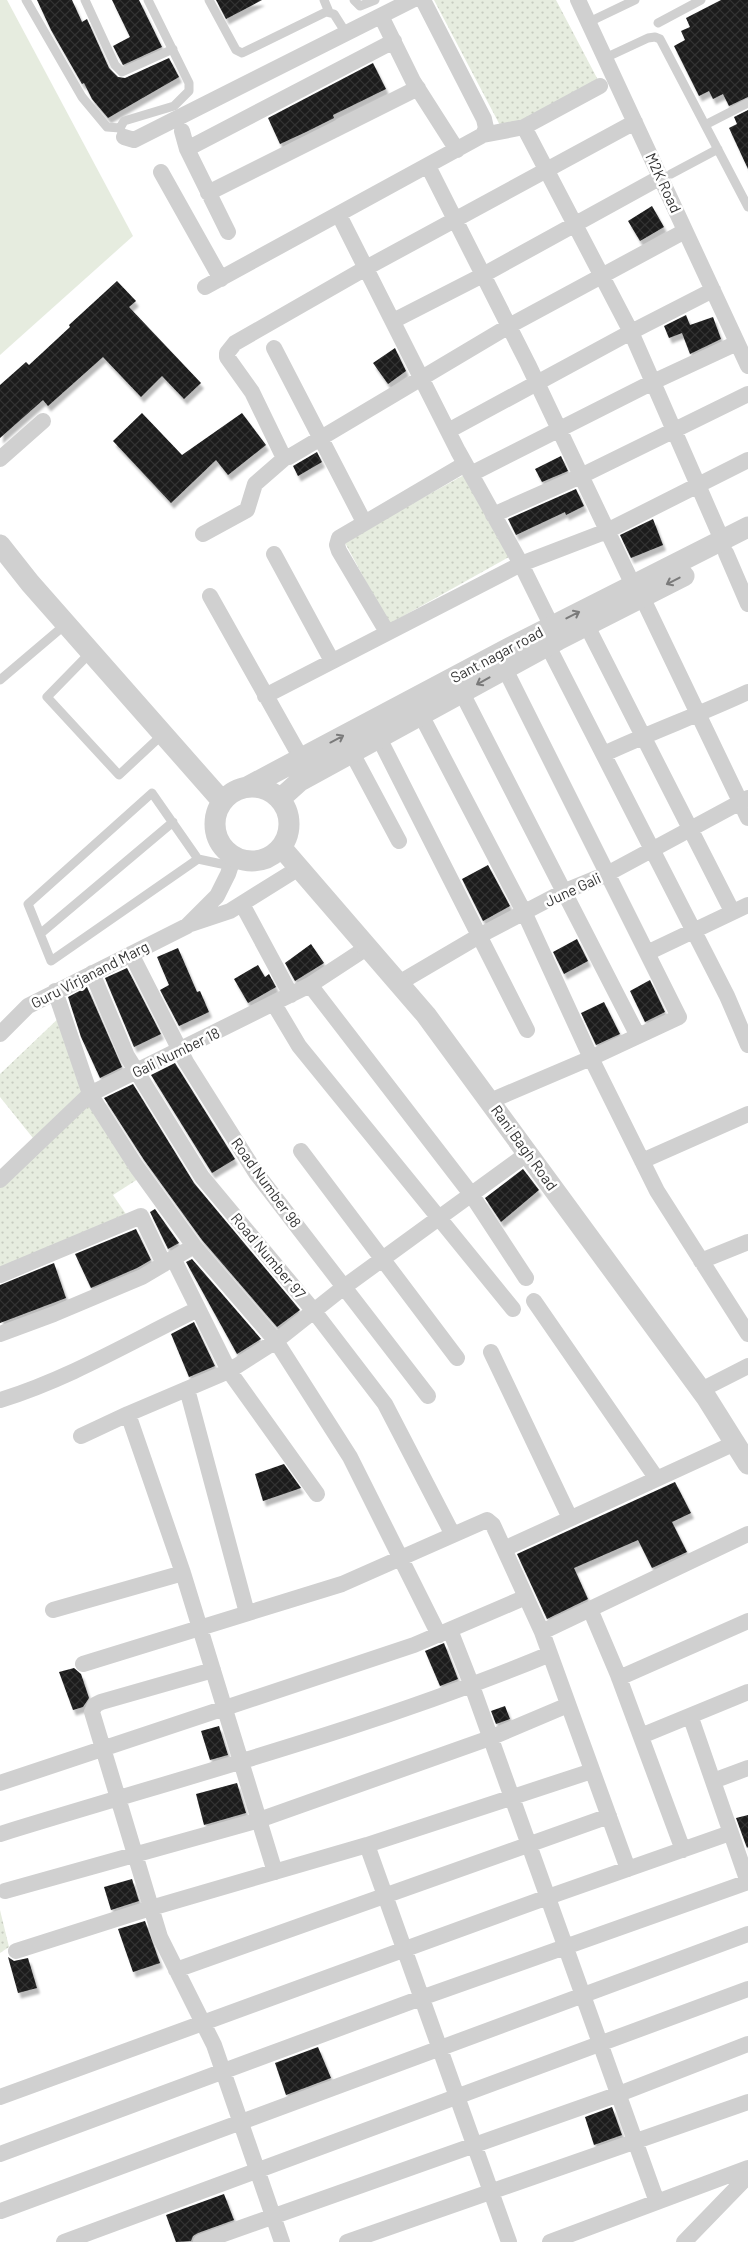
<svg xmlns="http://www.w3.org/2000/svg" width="748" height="2242" viewBox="0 0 748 2242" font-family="Barlow,sans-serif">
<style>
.grass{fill:url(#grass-dots)}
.pitch{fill:#e6ecdf}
.building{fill:url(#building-cross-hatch);filter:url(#shadow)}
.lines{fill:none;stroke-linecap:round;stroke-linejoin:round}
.service{stroke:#d0d0d0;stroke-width:9}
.minor{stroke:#d0d0d0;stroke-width:16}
.tertiary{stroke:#d0d0d0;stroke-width:21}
.oneway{stroke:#7a7a7a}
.labels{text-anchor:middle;stroke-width:5;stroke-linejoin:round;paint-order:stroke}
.street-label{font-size:15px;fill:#333;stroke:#fff}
</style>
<defs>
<pattern id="grass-dots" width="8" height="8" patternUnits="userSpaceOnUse" patternTransform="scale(1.25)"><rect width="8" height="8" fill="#e6ecdf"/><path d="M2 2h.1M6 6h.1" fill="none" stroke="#c6cbc0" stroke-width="1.8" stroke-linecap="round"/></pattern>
<pattern id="building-cross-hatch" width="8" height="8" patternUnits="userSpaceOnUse" patternTransform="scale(1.25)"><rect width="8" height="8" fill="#1a1a1a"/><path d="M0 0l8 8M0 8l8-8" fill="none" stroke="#333"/></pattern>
<filter id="shadow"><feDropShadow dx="3" dy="5.5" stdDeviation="1" flood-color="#0004"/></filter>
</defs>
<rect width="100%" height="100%" fill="#fff"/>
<path class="grass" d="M 434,0 L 556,0 L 598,80 L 503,131 Z
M 464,475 L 509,557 L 389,624 L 344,541 Z
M 62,1015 L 138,1179 L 113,1195 L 130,1220 L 0,1271 L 0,1182 L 37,1143 L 0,1097 L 0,1074 Z
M 0,1910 L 9,1947 L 0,1953 Z"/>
<path class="pitch" d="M 0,0 L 7,0 L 133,236 L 0,355 Z"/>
<path class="building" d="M 37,0 L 72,0 L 82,22 L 87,19 L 109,68 L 118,77 L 125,78 L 169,58 L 179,77 L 108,118 L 92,99 L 84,83 L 82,84 L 51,30 Z
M 112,0 L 139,0 L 162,47 L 123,65 L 113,46 L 130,37 Z
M 216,0 L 262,0 L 226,19 Z
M 721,0 L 748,0 L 748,97 L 729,106 L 723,94 L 713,99 L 709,91 L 699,96 L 674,46 L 685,40 L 681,31 L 690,27 L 686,18 Z
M 373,63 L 386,89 L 333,115 L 334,118 L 306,132 L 280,144 L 268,118 Z
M 748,110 L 748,169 L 729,128 L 737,124 L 734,117 Z
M 652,206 L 664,227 L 640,241 L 628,221 Z
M 117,281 L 136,301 L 129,307 L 201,383 L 184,399 L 162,376 L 141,397 L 103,357 L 48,406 L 43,400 L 0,438 L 0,385 L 26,362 L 29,365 L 42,353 L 70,327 L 69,325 Z
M 686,315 L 690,325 L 713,317 L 721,339 L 690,354 L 682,333 L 669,338 L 664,326 Z
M 395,348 L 406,371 L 388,384 L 373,363 Z
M 142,413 L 182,455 L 242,413 L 266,445 L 228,475 L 216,460 L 171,503 L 113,441 Z
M 317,452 L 322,462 L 298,476 L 293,466 Z
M 561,456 L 568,471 L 542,482 L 535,469 Z
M 576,489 L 584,506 L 566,515 L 565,512 L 516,535 L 508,519 Z
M 653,519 L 663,545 L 631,558 L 620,535 Z
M 488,865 L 510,906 L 483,921 L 462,879 Z
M 577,939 L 588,961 L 564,974 L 553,952 Z
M 311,944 L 324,963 L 295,981 L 285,963 Z
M 178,948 L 197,992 L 200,991 L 209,1012 L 179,1026 L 160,990 L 169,985 L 157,957 Z
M 258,965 L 265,977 L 269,974 L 276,987 L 248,1003 L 234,979 Z
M 127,968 L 161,1034 L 134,1047 L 105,978 Z
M 650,980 L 665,1012 L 645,1022 L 630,991 Z
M 87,987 L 122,1067 L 100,1078 L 81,1037 L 68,997 Z
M 604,1002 L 620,1034 L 596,1045 L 581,1013 Z
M 175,1063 L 235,1159 L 212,1173 L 151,1075 Z
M 133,1084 L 194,1183 L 300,1310 L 277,1327 L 202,1240 L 144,1160 L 104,1098 Z
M 523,1169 L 539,1190 L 501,1222 L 485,1198 Z
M 155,1209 L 179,1243 L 168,1249 L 150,1212 Z
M 136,1229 L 151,1260 L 137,1268 L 91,1288 L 75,1254 Z
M 192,1259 L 261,1339 L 237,1354 L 186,1262 Z
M 54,1263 L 66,1298 L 0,1323 L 0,1285 Z
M 194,1322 L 215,1366 L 189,1377 L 171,1334 Z
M 284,1464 L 301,1488 L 263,1501 L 255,1474 Z
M 675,1482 L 691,1513 L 672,1522 L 687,1552 L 652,1568 L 638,1540 L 574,1568 L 588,1599 L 547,1619 L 517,1554 Z
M 444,1643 L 458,1679 L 440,1686 L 425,1651 Z
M 74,1668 L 81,1674 L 89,1698 L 83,1707 L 73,1710 L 59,1672 Z
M 505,1706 L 510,1719 L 496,1724 L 491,1711 Z
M 219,1726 L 228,1755 L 210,1760 L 201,1731 Z
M 237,1783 L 246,1813 L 204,1825 L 196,1794 Z
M 748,1815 L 748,1847 L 747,1848 L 736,1818 Z
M 132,1879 L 139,1901 L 111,1910 L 104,1887 Z
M 145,1921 L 160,1963 L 133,1972 L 118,1929 Z
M 8,1957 L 14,1961 L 28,1958 L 37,1988 L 18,1993 Z
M 318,2047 L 331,2078 L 286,2095 L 275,2063 Z
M 612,2107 L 622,2135 L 594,2145 L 585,2117 Z
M 224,2194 L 234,2220 L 198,2233 L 193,2236 L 191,2241 L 176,2242 L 166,2215 Z"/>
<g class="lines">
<path class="service" d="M 26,0 L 82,97 L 107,127 L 120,128
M 85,0 L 115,65 L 122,72 L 173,49
M 209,0 L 236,50 L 242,53 L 326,12 L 334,14 L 346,33
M 324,0 L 329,12
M 354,0 L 360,6 L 375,0
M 589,22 L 635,0
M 658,23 L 701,0
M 605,58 L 648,38 L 655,37 L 660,39 L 748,207
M 705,125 L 748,103
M 124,137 L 120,128 L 124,121 L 174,106 L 189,91 L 189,83 L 148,0
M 671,174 L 718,149
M 91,652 L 47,697 L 119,775 L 163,734
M 0,680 L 66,624
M 152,793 L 198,859 L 51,961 L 28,904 Z
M 198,859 L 231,866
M 40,934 L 173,822"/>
<path class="minor" d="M 578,0 L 748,366
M 381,16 L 413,81 L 457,150
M 635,122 L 366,268 L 235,343 L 227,353 L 227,357 L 252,392 L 282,454 L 289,457 L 509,326 L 685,231
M 524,127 L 631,332 L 722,540
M 182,131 L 187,149 L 228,232
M 483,135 L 524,127 L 600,86
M 124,137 L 134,140 L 412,0
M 187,149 L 394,41
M 428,166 L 528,364 L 633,585
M 161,172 L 221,279
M 208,193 L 418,88
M 339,215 L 458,451 L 521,564 L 557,637
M 205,287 L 483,135 L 486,128 L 484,119 L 423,0
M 393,321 L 483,275 L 661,177
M 274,348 L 364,522
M 448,431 L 631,332 L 713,290
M 0,459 L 43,421
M 471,474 L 653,382 L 737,343
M 493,515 L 581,476 L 748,394
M 203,534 L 247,510 L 255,484 L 286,457
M 726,553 L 748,604
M 274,554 L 332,661
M 210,596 L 301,758
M 642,597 L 748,818
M 587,626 L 732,911
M 387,632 L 339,551 L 337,545 L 339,538 L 465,464
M 548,646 L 727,996 L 748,1045
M 462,693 L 638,1036
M 265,696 L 521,564 L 607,531 L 748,460
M 421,715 L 525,914 L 591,1058 L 657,1191 L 748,1334
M 379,738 L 527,1030
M 352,753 L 399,841
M 604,754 C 651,732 701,714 748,692
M 242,904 L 291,995
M 191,924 L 230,911 L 299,868
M 647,953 L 748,905
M 131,954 L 186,1062 L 256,1173 L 428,1396
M 92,973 L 127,1056 L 202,1177 L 313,1310 L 385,1404 L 453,1535
M 399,983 L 479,936 L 563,892 L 607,874 L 748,798
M 310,985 L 471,1194 L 526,1278
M 55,991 L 90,1094 L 136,1166 L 194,1246 L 276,1341 L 350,1457 L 439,1635
M 274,1004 L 299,1046 L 513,1309
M 0,1034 L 28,1006 L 187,926 L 217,896 L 228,874 L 234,856
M 490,1101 L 591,1058 L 679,1017 L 505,669
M 301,1151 L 457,1358
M 642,1161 L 748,1114
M 0,1180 L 90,1094 L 310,985 L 368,947
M 173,1258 L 229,1371 L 317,1494
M 701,1261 L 748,1242
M 0,1275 L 141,1216 L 164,1264
M 534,1301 L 657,1479
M 0,1334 L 54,1314 L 142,1277 L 194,1246
M 491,1352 L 570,1518
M 187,1389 L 247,1613
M 701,1390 L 748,1366
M 0,1400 C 69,1379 134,1340 198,1309
M 128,1414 L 183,1573 L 275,1872
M 81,1436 L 128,1414 L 229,1371 L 276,1341 L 344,1287 L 528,1153
M 504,1549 L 735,1443
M 590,1609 L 618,1675 L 683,1850
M 53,1610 L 183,1573
M 450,1630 L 472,1686 L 657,2202
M 542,1632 L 748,1534
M 83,1664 L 342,1584 L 487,1520 L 493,1525 L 542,1632 L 628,1869
M 213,1670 L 101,1702 L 95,1705 L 92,1712 L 160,1937 L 214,2045 L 282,2242
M 619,1678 L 748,1621
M 691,1718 L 748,1882
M 641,1736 L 748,1692
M 713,1781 L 748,1768
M 0,1783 L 414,1645 L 526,1597
M 0,1834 C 184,1777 372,1728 550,1654
M 367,1845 L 509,2242
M 5,1891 L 259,1820 L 490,1738 L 568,1705
M 16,1951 L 151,1908 L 367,1845 L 592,1771
M 176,1970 L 609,1816
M 0,2097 L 548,1897 L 730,1833
M 0,2154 L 421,1998 L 748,1882
M 1,2211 L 748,1934
M 64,2242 L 748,1989
M 201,2242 L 619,2094 L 748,2044
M 347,2242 L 748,2102
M 550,2242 L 748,2168
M 684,2242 L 748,2176"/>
<path class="tertiary" d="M 0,545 L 30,583 L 222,801
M215 824a37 37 0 1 1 74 0a37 37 0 1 1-74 0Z
M 247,787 L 509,648 L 748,527
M 280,799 L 300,781 L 558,640 L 684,576
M 281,847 L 426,1015 L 706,1397 L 748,1464"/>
</g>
<defs><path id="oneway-shaft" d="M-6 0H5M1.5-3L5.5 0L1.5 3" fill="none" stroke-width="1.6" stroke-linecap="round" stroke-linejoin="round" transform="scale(1.25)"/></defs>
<g class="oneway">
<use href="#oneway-shaft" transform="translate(673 581) rotate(153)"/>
<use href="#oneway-shaft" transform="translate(573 615) rotate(-27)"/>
<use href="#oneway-shaft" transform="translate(483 681) rotate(151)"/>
<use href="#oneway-shaft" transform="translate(337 739) rotate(-28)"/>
</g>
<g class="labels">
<g class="street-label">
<text transform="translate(663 183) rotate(65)" y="5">M2K Road</text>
<text transform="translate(497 655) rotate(-28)" y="5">Sant nagar road</text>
<text transform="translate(573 890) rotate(-25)" y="5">June Gali</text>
<text transform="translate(90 975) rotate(-27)" y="5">Guru Virjanand Marg</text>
<text transform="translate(176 1053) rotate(-26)" y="5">Gali Number 18</text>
<text transform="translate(524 1148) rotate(54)" y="5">Rani Bagh Road</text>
<text transform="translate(266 1183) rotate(54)" y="5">Road Number 98</text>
<text transform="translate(268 1256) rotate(50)" y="5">Road Number 97</text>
</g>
</g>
</svg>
